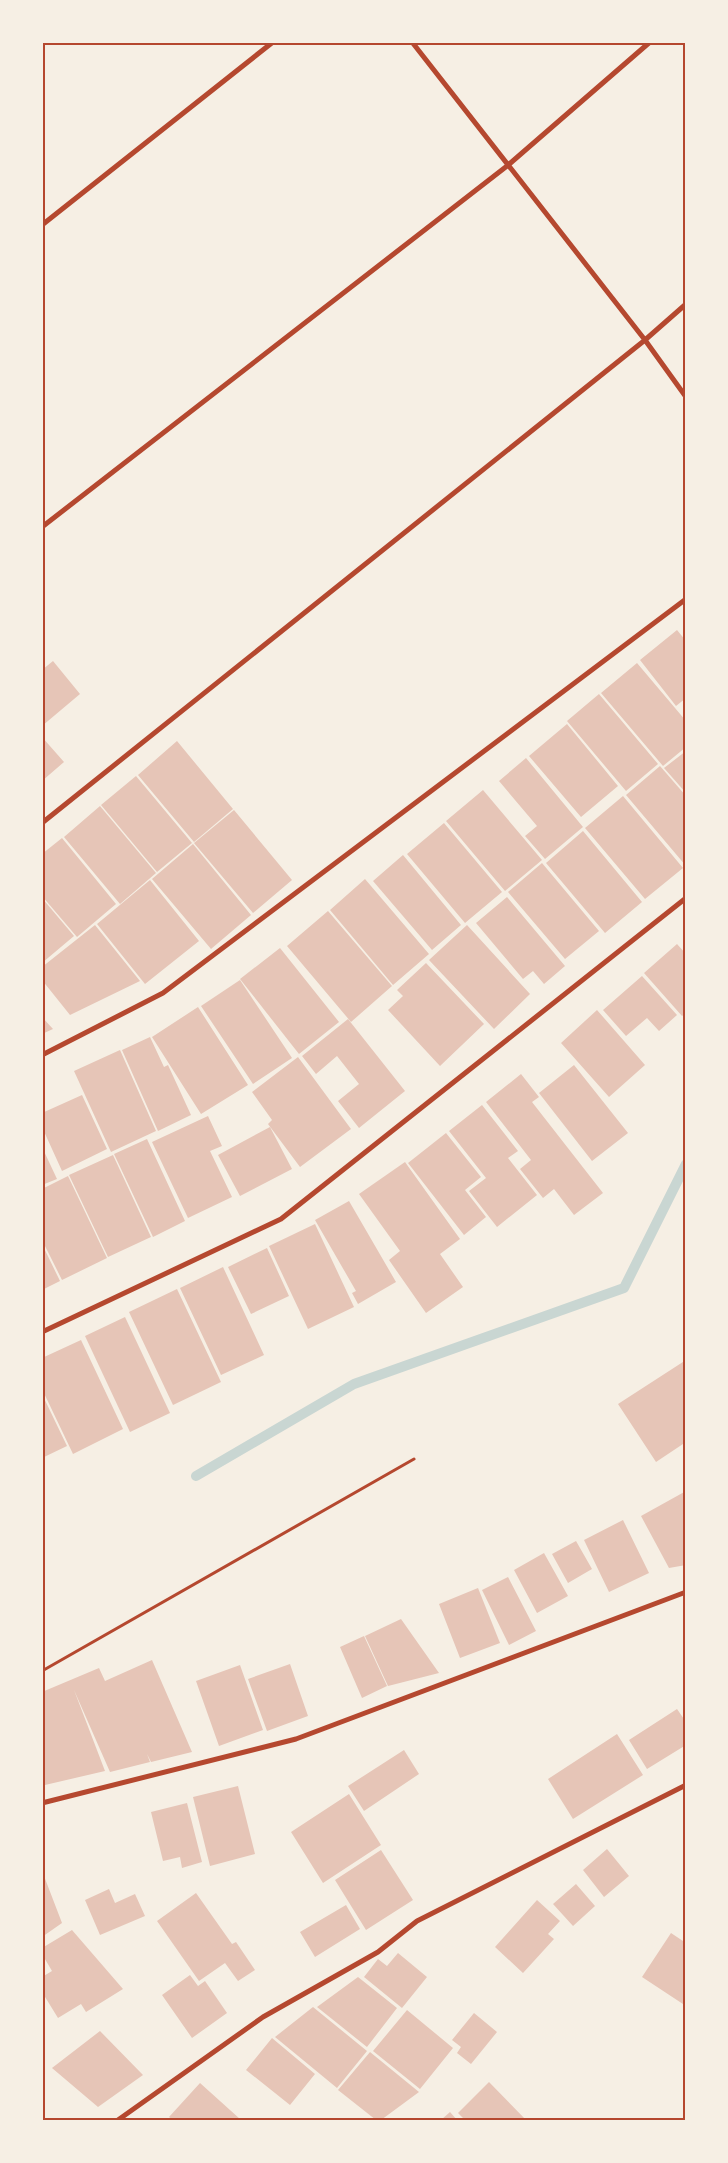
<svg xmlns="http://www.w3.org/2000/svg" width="728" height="2163" viewBox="0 0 728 2163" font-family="'Work Sans',sans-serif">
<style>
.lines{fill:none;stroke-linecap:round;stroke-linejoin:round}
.stream{stroke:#c9d6d2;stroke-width:10}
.building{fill:#e6c5b7}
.path{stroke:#b5482f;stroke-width:3}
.minor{stroke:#b5482f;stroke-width:5}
.neatline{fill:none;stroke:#b5482f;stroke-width:2}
</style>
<rect width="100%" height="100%" fill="#f6efe4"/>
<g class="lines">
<path class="stream" d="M 196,1476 L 354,1384 L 624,1288 L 686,1164"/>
</g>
<path class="building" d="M 677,630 L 686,641 L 686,698 L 676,706 L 640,660 Z
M 53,661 L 80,694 L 42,726 L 42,670 Z
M 637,663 L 686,721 L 686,747 L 663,766 L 601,693 Z
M 599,694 L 658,764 L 626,791 L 567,721 Z
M 567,724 L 618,786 L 581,817 L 529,756 Z
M 42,737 L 64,762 L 42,781 Z
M 177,741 L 233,809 L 194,842 L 138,775 Z
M 686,751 L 686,793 L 664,768 Z
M 526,758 L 583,827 L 545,859 L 525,836 L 537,826 L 499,781 Z
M 660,766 L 686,796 L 686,866 L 626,795 Z
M 136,776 L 192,843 L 157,872 L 101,805 Z
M 483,790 L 542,860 L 505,891 L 446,821 Z
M 623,796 L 683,868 L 645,899 L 585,828 Z
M 100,806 L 156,873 L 120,904 L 64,837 Z
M 234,810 L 292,880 L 253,913 L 194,843 Z
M 444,823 L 502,892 L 465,923 L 407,854 Z
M 583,831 L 642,902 L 605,933 L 546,863 Z
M 62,838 L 116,904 L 77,937 L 42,896 L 42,854 Z
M 193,844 L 251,915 L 211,949 L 152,879 Z
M 403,855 L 461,925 L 432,950 L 373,881 Z
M 542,863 L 599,931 L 565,959 L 508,892 Z
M 365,879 L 429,954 L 393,985 L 330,910 Z
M 150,880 L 199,941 L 145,984 L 97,924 Z
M 507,897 L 565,966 L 544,984 L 533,971 L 523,979 L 476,923 Z
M 42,898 L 74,936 L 42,963 Z
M 328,911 L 392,986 L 351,1022 L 287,946 Z
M 95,925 L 140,981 L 70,1015 L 42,980 L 42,967 Z
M 467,925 L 530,994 L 494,1029 L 429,960 Z
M 677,944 L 686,954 L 686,1013 L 682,1016 L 644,973 Z
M 280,948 L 339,1022 L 299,1054 L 240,979 Z
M 426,963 L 484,1024 L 440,1066 L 388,1010 L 403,996 L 397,990 Z
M 642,976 L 677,1015 L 659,1031 L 647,1018 L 626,1036 L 603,1010 Z
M 240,980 L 292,1058 L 253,1084 L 201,1006 Z
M 198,1007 L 248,1085 L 201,1114 L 152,1037 Z
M 597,1010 L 645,1065 L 609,1097 L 561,1043 Z
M 42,1017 L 53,1029 L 42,1034 Z
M 348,1019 L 405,1091 L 359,1128 L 338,1101 L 359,1084 L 337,1056 L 316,1074 L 302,1056 Z
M 150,1037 L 164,1067 L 168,1065 L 191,1115 L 158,1131 L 122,1050 Z
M 120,1050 L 156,1131 L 111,1152 L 74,1071 Z
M 298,1057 L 351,1129 L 300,1167 L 268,1124 L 272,1120 L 252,1092 Z
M 574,1065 L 628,1133 L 592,1161 L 539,1093 Z
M 521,1074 L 539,1097 L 532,1102 L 603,1193 L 574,1215 L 554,1189 L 543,1198 L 520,1169 L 531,1160 L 486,1102 Z
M 82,1095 L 107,1149 L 62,1171 L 42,1127 L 42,1113 Z
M 482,1105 L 518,1151 L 508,1158 L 537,1195 L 497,1227 L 469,1191 L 486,1178 L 449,1131 Z
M 208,1116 L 222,1146 L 210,1151 L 232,1197 L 188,1218 L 152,1142 Z
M 270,1127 L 292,1169 L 240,1196 L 218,1155 Z
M 446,1133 L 481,1177 L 465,1190 L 486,1217 L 464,1235 L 408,1163 Z
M 147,1139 L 185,1221 L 153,1237 L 114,1154 Z
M 42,1147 L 57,1179 L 42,1185 Z
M 113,1155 L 151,1237 L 108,1257 L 69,1175 Z
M 405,1162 L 460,1239 L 440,1254 L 463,1287 L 426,1313 L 389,1260 L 400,1251 L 359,1194 Z
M 68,1176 L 107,1258 L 62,1280 L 42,1240 L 42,1189 Z
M 349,1201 L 396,1282 L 358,1304 L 352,1293 L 356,1291 L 315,1220 Z
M 315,1224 L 354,1307 L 308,1329 L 269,1246 Z
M 42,1244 L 60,1281 L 42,1290 Z
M 267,1248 L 289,1296 L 251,1314 L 228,1267 Z
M 223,1267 L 264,1355 L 221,1375 L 180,1288 Z
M 177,1289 L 221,1382 L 173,1405 L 129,1312 Z
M 125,1317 L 170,1413 L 130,1432 L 85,1336 Z
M 81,1340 L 123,1429 L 73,1454 L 42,1389 L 42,1358 Z
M 686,1360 L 686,1442 L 656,1462 L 618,1404 Z
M 42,1394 L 67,1446 L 42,1458 Z
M 686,1491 L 686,1565 L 669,1568 L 641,1516 Z
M 623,1520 L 649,1573 L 609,1592 L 584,1540 Z
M 576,1541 L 592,1569 L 568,1583 L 552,1554 Z
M 544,1553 L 568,1596 L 537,1613 L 514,1570 Z
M 508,1577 L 536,1631 L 509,1645 L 482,1590 Z
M 478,1588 L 500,1643 L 460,1658 L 439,1604 Z
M 401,1619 L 439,1673 L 388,1686 L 365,1636 Z
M 364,1636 L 387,1686 L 362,1698 L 340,1647 Z
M 152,1660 L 192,1752 L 151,1762 L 147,1754 L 150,1762 L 110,1772 L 74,1690 L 105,1771 L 45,1785 L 42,1769 L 42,1692 L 99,1668 L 105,1681 Z
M 290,1664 L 308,1716 L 267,1731 L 248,1679 Z
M 240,1665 L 263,1730 L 219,1746 L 196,1681 Z
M 677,1709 L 686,1722 L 686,1745 L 647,1769 L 629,1740 Z
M 617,1734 L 643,1775 L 573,1819 L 548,1779 Z
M 404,1750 L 419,1774 L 364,1811 L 348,1786 Z
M 238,1786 L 255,1854 L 210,1866 L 193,1797 Z
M 349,1794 L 381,1845 L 323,1883 L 291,1832 Z
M 187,1803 L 202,1862 L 182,1868 L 180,1857 L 163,1861 L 151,1812 Z
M 607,1849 L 629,1876 L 604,1897 L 583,1870 Z
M 381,1850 L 413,1900 L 366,1930 L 335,1880 Z
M 44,1876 L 62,1923 L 42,1937 L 42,1877 Z
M 576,1884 L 595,1906 L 573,1926 L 553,1904 Z
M 109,1889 L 115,1903 L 135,1894 L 145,1916 L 100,1935 L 85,1900 Z
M 196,1893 L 232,1944 L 236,1942 L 255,1970 L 238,1981 L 225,1963 L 199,1981 L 157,1921 Z
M 537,1900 L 560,1921 L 548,1934 L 554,1939 L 523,1973 L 495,1947 Z
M 346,1905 L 360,1929 L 315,1957 L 300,1932 Z
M 72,1930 L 123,1989 L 86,2012 L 81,2004 L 58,2018 L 42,1992 L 42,1977 L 52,1971 L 42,1954 L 42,1948 Z
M 671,1933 L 686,1943 L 686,2006 L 642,1977 Z
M 398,1953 L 427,1977 L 402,2008 L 364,1977 L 378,1959 L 387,1966 Z
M 190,1975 L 198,1986 L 205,1981 L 227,2013 L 192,2038 L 162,1995 Z
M 358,1977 L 397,2008 L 367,2047 L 317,2007 Z
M 313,2007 L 367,2051 L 337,2088 L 275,2037 Z
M 407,2010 L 453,2048 L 420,2089 L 373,2051 Z
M 474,2013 L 497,2032 L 471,2064 L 457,2053 L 461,2047 L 452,2040 Z
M 100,2031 L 143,2075 L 98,2107 L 52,2068 Z
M 272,2038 L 315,2074 L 290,2105 L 246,2070 Z
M 370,2052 L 419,2092 L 381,2120 L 376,2120 L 338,2090 Z
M 489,2082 L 526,2120 L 465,2120 L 458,2113 Z
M 200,2083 L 240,2119 L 239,2120 L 173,2120 L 169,2117 Z
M 450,2112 L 457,2120 L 441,2120 Z"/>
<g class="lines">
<path class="path" d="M 42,1671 L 414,1459"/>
<path class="minor" d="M 412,42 L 645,340 L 686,397
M 42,225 L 273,42
M 42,527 L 507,166 L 650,42
M 42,823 L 645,340 L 686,304
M 42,1055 L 163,993 L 686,599
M 42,1332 L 281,1219 L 686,898
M 42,1803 L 296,1739 L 686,1592
M 118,2120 L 263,2017 L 378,1952 L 417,1921 L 686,1785"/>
</g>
<rect width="728" height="2163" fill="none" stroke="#f6efe4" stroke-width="88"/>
<rect x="44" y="44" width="640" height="2075" class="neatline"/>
</svg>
